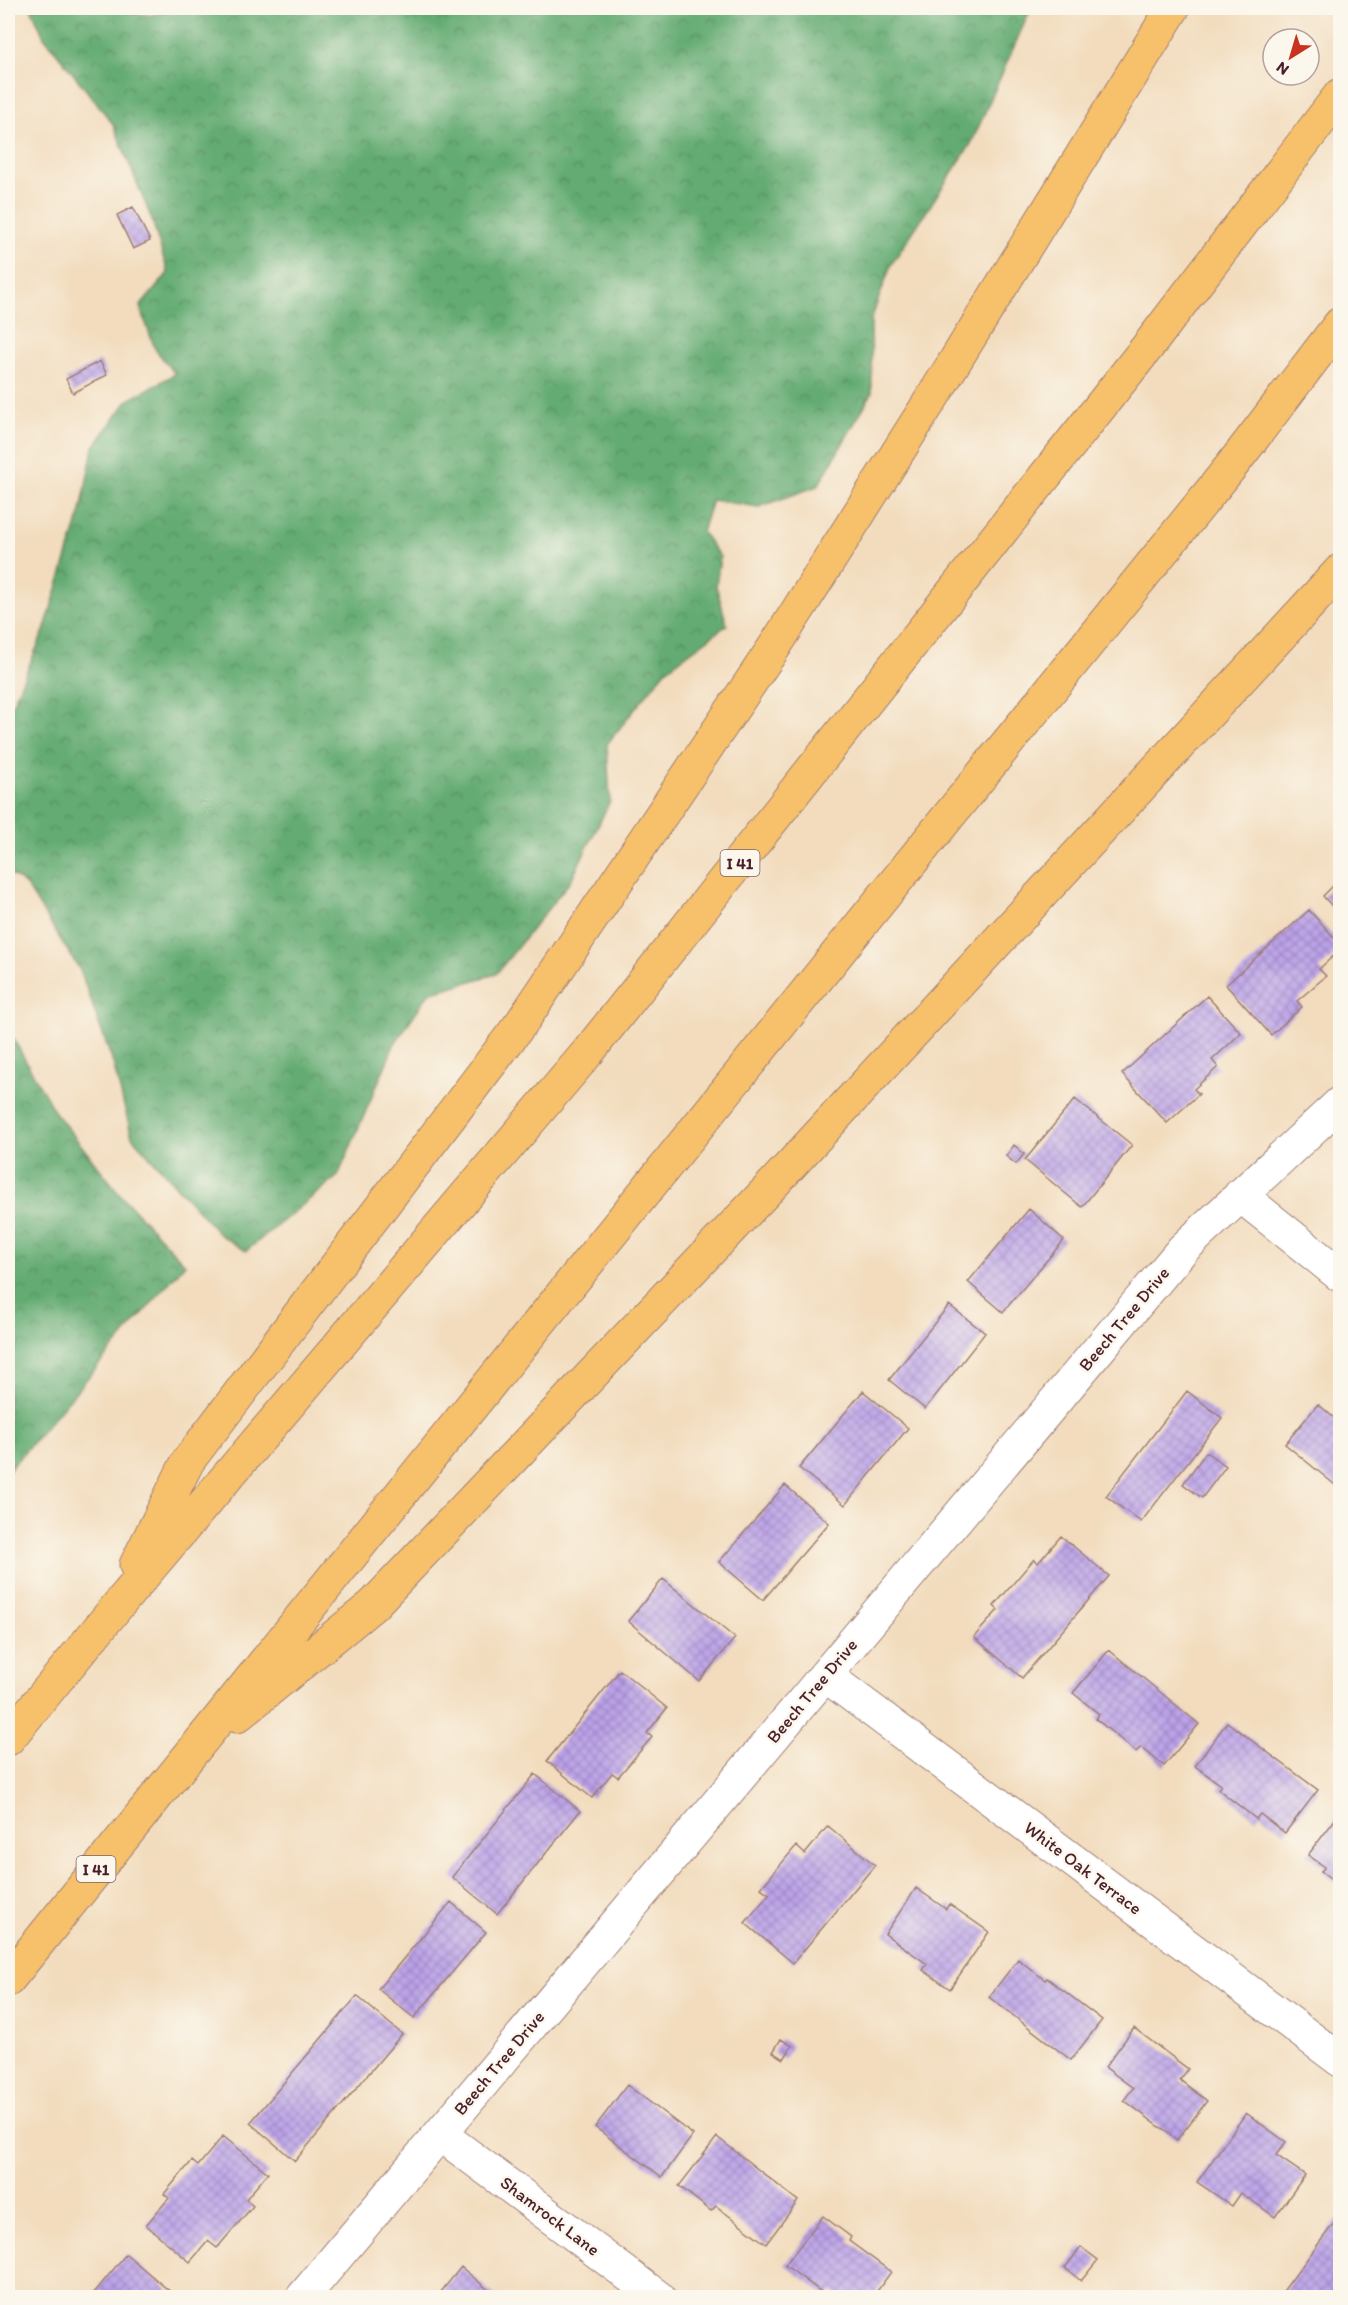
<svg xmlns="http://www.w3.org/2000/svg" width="1348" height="2305" viewBox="0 0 1348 2305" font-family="Itim,sans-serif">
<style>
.forest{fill:url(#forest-crowns);stroke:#56654e;stroke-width:1.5}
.building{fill:url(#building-cross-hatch)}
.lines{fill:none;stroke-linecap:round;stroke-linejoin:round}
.street-casing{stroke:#9e7e74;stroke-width:35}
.highway-casing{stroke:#9e7e74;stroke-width:35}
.street{stroke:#fff;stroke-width:33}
.highway{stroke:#f7c06b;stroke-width:33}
.labels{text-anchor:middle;stroke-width:5;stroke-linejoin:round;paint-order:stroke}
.shield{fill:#fbf7ec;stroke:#7f6065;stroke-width:1.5}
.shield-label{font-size:16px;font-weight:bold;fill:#4a1f2b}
.street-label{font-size:18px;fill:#4a1f2b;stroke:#fbf7ec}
</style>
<defs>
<pattern id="forest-crowns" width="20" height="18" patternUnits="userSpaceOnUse" patternTransform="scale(1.5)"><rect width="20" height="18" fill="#63ab72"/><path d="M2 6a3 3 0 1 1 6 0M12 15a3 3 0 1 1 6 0" fill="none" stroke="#548b5e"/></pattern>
<pattern id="building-cross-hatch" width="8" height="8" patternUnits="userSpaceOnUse" patternTransform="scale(1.5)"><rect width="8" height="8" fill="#bba2e9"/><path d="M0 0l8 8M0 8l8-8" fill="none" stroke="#9a83bd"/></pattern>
</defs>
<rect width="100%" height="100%" fill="#fbf7ec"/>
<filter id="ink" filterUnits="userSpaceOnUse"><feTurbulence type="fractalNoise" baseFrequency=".0167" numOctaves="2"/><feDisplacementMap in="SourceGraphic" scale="12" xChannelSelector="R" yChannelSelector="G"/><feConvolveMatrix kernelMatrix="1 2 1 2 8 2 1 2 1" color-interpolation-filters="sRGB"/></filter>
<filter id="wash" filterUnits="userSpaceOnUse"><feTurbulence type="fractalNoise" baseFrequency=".008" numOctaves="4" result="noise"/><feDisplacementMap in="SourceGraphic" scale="24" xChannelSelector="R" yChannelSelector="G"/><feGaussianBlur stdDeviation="1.35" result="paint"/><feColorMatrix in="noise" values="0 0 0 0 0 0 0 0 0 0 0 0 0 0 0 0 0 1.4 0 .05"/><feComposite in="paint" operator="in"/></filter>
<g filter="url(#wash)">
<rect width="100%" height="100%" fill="#f2dcbd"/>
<path class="forest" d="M 31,8 L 124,8 L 127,12 L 151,15 L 175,8 L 1031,8 L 971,144 L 891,265 L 871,320 L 872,393 L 818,486 L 759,507 L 712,500 L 702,532 L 720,557 L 716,586 L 727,625 L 666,670 L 607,744 L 610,801 L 571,880 L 496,974 L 429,993 L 395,1043 L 338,1176 L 246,1251 L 220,1235 L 132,1137 L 113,1063 L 80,970 L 26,885 L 8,872 L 8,714 L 44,631 L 81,511 L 93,448 L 127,401 L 175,374 L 155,349 L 140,307 L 168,273 L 152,220 L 113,124 L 44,37 Z
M 8,1029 L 54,1111 L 123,1198 L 185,1264 L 8,1471 Z"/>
<g id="blocks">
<path class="building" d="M 133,207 L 150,241 L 133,249 L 117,215 Z
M 100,361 L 107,375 L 73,393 L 66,379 Z
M 1340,879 L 1340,915 L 1323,896 Z
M 1309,910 L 1340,944 L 1340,950 L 1319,969 L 1326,976 L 1297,1001 L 1302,1007 L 1271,1035 L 1226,985 Z
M 1207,996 L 1241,1033 L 1212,1060 L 1218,1067 L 1194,1089 L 1199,1094 L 1167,1123 L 1122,1074 Z
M 1075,1099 L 1132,1145 L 1082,1207 L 1025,1160 Z
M 1014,1145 L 1024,1154 L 1016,1164 L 1006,1156 Z
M 1029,1209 L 1064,1240 L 1003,1312 L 968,1282 Z
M 949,1305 L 985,1333 L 925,1409 L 889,1380 Z
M 863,1391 L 908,1428 L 845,1505 L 799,1468 Z
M 1187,1391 L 1222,1418 L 1141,1522 L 1106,1496 Z
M 1318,1404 L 1340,1423 L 1340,1489 L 1285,1444 Z
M 1206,1452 L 1226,1466 L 1202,1498 L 1183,1484 Z
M 785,1485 L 829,1523 L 763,1600 L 719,1562 Z
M 1061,1536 L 1109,1576 L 1022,1678 L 974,1637 L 998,1610 L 994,1606 L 1034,1559 L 1038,1563 Z
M 663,1579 L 735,1638 L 699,1681 L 628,1621 Z
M 1109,1650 L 1199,1724 L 1164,1766 L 1141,1747 L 1136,1752 L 1096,1719 L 1099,1714 L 1073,1693 Z
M 620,1670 L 667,1708 L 647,1733 L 652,1737 L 618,1777 L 612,1773 L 592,1798 L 547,1761 Z
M 1227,1722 L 1318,1790 L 1285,1833 L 1260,1814 L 1256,1819 L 1218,1789 L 1221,1785 L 1195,1766 Z
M 535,1774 L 580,1811 L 497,1914 L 452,1877 Z
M 1340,1813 L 1340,1886 L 1321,1871 L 1325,1867 L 1308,1855 Z
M 828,1826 L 875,1865 L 793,1963 L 745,1923 L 769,1894 L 761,1888 L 796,1846 L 805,1854 Z
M 916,1888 L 946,1909 L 949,1904 L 989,1932 L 950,1989 L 923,1970 L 927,1964 L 885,1934 Z
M 451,1902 L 486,1932 L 414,2018 L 378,1989 Z
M 1018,1959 L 1045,1980 L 1047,1978 L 1102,2020 L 1071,2060 L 989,1997 Z
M 357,1996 L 402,2034 L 295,2161 L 250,2123 Z
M 1134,2028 L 1188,2069 L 1180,2080 L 1207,2101 L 1177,2140 L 1124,2100 L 1133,2088 L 1105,2067 Z
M 781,2039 L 792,2046 L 784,2059 L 773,2052 Z
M 627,2085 L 693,2135 L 662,2177 L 595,2127 Z
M 1246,2113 L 1286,2142 L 1276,2155 L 1305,2175 L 1275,2217 L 1241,2193 L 1232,2206 L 1197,2182 Z
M 223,2136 L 268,2173 L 246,2199 L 253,2206 L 217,2248 L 208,2241 L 190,2262 L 146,2225 L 169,2198 L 164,2194 L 192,2161 L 198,2166 Z
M 717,2137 L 798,2201 L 766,2244 L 716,2206 L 711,2211 L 679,2186 Z
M 1340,2215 L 1340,2298 L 1278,2298 Z
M 823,2216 L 851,2237 L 849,2241 L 891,2272 L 872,2298 L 841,2298 L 832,2291 L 828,2297 L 785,2265 Z
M 1081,2247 L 1098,2260 L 1081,2281 L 1065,2268 Z
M 126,2254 L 174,2295 L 172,2298 L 90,2298 Z
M 461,2267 L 498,2298 L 436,2298 Z"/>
</g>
</g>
<g filter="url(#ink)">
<use href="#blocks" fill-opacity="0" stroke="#9e7e74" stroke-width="1.5"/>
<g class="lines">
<defs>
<path id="street" d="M 1240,1195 L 1340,1275
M 825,1675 L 1340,2060
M 440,2134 L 659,2298
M 302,2298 L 1183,1249 L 1340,1103"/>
<path id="highway" d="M 136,1565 L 188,1461 L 522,1022 L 777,643 L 939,387 L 1173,8
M 237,1716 L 373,1605 L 776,1181 L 1340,571
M 8,1739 L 114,1610 L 588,1052 L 1149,345 L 1340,95
M 8,1980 L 1233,464 L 1340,324"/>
</defs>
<use href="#street" class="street-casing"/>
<use href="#highway" class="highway-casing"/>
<use href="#street" class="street"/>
<use href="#highway" class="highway"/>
</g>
</g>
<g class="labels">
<g class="shield">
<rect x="720.5" y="850" width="39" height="26" rx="4.5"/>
<rect x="76.5" y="1856" width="39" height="26" rx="4.5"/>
</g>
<g class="shield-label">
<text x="740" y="869">I 41</text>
<text x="96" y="1875">I 41</text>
</g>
<g class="street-label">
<text transform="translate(1124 1319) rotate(-50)" y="6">Beech Tree Drive</text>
<text transform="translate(812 1691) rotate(-50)" y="6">Beech Tree Drive</text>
<text transform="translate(1083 1868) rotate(37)" y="6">White Oak Terrace</text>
<text transform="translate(499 2063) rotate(-50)" y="6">Beech Tree Drive</text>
<text transform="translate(550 2216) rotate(37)" y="6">Shamrock Lane</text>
</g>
</g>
<rect width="1348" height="2305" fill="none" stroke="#fbf7ec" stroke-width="30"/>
<g transform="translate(1291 57) rotate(217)"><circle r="28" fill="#fbf7ec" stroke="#b4a19f" stroke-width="1.5"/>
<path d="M0-4.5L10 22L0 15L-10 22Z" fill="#c8321e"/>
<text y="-9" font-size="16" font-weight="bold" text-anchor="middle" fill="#4a1f2b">N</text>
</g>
</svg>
